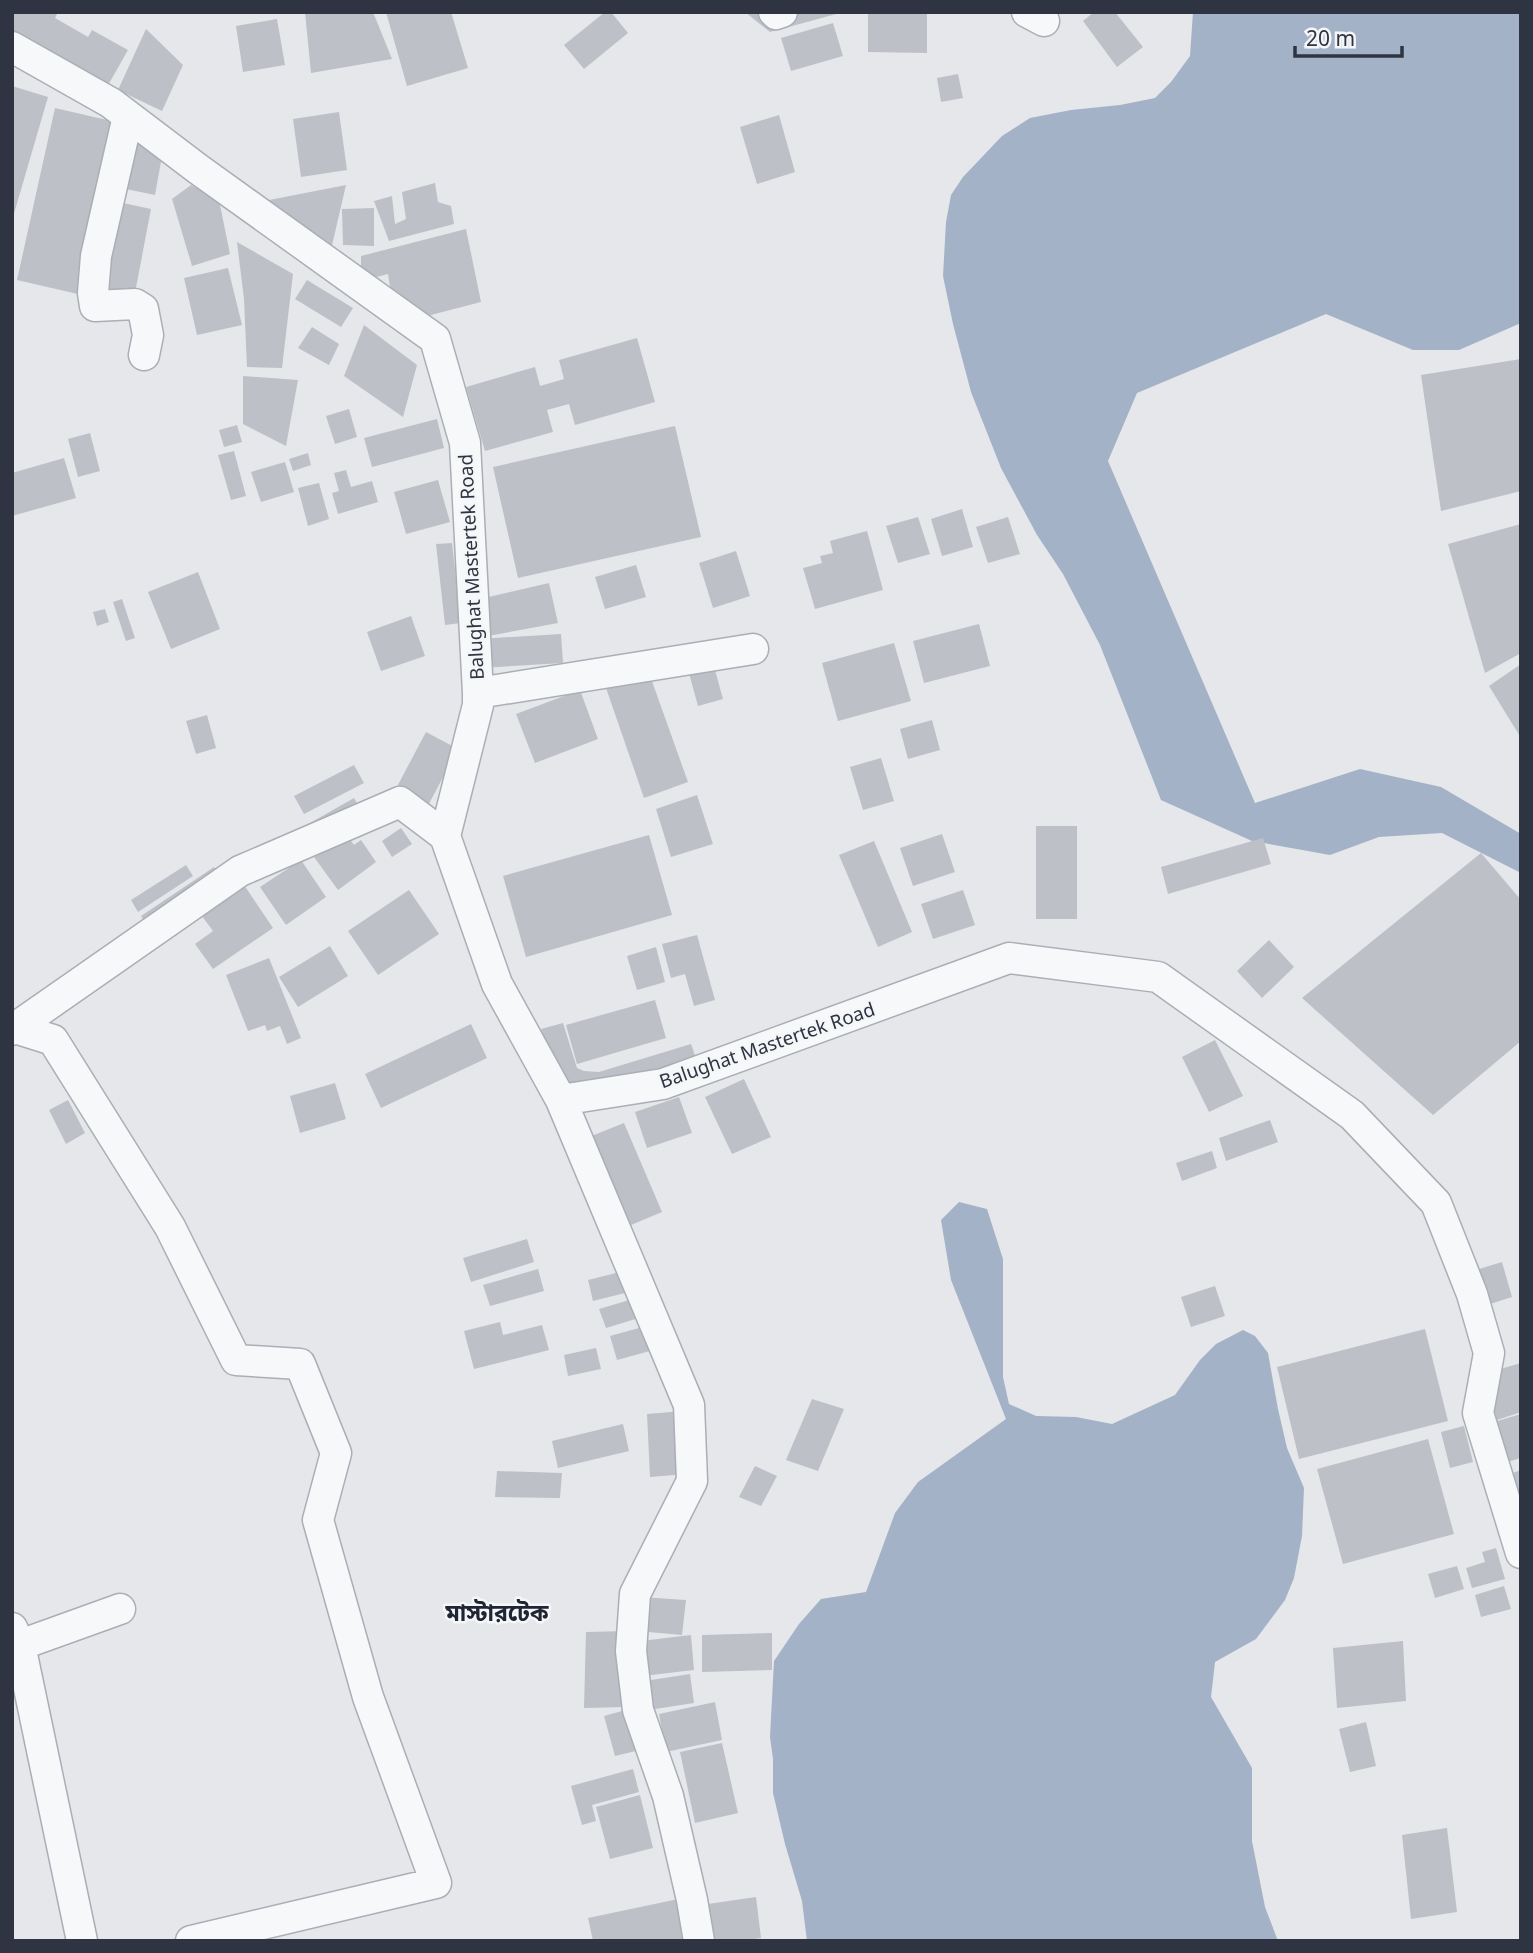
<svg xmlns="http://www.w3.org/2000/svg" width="1533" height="1953" viewBox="0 0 1533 1953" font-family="'Noto Sans','Noto Sans Bengali',sans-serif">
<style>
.water{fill:#a4b2c7}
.building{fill:#bdc0c7}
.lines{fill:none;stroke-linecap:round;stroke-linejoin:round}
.minor-casing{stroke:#aaaeb5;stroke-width:33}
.minor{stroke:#f7f8fa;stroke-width:30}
.labels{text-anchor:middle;stroke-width:5;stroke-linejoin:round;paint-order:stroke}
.street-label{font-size:19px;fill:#2e3442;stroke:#f5f6f8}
.quarter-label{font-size:23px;font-weight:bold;fill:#202533;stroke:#f5f6f8}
</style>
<rect width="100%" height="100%" fill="#e5e7eb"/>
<path class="water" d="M 1193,12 L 1521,12 L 1521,323 L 1459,350 L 1413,350 L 1326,314 L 1137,393 L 1108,461 L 1255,803 L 1360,769 L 1441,787 L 1521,834 L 1521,876 L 1519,872 L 1442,833 L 1379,837 L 1330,855 L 1252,841 L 1161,800 L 1100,645 L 1063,574 L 1037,535 L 1001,468 L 971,392 L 953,324 L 943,276 L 946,222 L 951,195 L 963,177 L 1002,136 L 1030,118 L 1071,110 L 1120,105 L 1155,98 L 1171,82 L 1190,56 Z
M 959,1202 L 987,1209 L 1003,1259 L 1003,1377 L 1009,1404 L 1036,1416 L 1076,1417 L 1112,1424 L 1175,1395 L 1200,1360 L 1216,1344 L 1243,1330 L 1255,1336 L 1268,1353 L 1278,1409 L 1287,1448 L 1304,1488 L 1302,1536 L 1294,1578 L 1285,1600 L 1256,1639 L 1215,1662 L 1211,1697 L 1252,1768 L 1252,1841 L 1265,1907 L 1278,1941 L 807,1941 L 802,1901 L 785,1844 L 773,1793 L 773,1759 L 770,1737 L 774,1661 L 799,1624 L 821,1599 L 866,1592 L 895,1513 L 918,1482 L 1006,1419 L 951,1280 L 941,1220 Z"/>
<path class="building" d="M 12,12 L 58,12 L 55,18 L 88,37 L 92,30 L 128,50 L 107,87 L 12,34 Z
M 305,12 L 373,12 L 392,59 L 311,73 Z
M 386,12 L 451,12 L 468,68 L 407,86 Z
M 605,12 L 611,12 L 628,33 L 584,69 L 564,45 Z
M 745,12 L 840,12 L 840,13 L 770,32 Z
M 868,12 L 927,12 L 927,53 L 868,52 Z
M 1094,12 L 1115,12 L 1143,47 L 1117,67 L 1083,21 Z
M 277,19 L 285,65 L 243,72 L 236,26 Z
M 833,23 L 843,56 L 791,71 L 781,38 Z
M 146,29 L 183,65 L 162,111 L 118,90 Z
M 958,74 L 963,98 L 941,102 L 937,78 Z
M 12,86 L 48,97 L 13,217 L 12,217 Z
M 55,108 L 120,123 L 82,295 L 17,280 Z
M 339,112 L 347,170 L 301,177 L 293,119 Z
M 779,115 L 795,172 L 757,184 L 740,127 Z
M 126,137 L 164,145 L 155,195 L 116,187 Z
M 435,183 L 438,202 L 451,206 L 454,224 L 389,241 L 374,201 L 392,196 L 395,224 L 406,219 L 402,192 Z
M 191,185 L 219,200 L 230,254 L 192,266 L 172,199 Z
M 346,185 L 330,254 L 254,203 Z
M 114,201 L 151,209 L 134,298 L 97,291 Z
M 374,208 L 374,246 L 343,245 L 342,209 Z
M 466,229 L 481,302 L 396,324 L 388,274 L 361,281 L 361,256 Z
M 237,242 L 293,274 L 282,368 L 247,367 L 244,299 Z
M 228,268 L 242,325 L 197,335 L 184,278 Z
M 307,280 L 353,308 L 341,327 L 295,299 Z
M 364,325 L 417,365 L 403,417 L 344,376 Z
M 312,327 L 339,344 L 329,365 L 298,348 Z
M 637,338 L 655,402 L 575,425 L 569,404 L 547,410 L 553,432 L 485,451 L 466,387 L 535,367 L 540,386 L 564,379 L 559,360 Z
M 1521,359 L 1521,491 L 1441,511 L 1421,375 Z
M 243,376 L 298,380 L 286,446 L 243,424 Z
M 349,409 L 357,437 L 335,444 L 326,416 Z
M 437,419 L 444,448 L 372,467 L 364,438 Z
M 237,425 L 242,442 L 224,447 L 219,430 Z
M 675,426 L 701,537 L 518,578 L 493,467 Z
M 90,433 L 100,471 L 78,477 L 68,439 Z
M 234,451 L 246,496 L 231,500 L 218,455 Z
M 308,453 L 311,465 L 293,471 L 289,459 Z
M 64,458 L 76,498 L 12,516 L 12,473 Z
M 285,462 L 294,492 L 261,502 L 251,472 Z
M 346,470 L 351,487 L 372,481 L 378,502 L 338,514 L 332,493 L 339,491 L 334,473 Z
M 438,480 L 450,522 L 406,534 L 394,492 Z
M 319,483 L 329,519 L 308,526 L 298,488 Z
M 962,509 L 973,547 L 942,556 L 931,519 Z
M 918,517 L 930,554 L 898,563 L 886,526 Z
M 1008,517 L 1020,554 L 988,563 L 976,527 Z
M 1521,524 L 1521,653 L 1485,673 L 1448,544 Z
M 867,531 L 883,590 L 815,609 L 803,568 L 822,563 L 820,556 L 833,553 L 830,541 Z
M 452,543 L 461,623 L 445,625 L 436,544 Z
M 736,551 L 750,596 L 713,608 L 699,563 Z
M 636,565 L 646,597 L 605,609 L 595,577 Z
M 198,572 L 220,629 L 171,649 L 148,592 Z
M 549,583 L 558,623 L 488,636 L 480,599 Z
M 122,599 L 135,638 L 126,641 L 113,602 Z
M 105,609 L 109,622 L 97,626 L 93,612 Z
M 411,616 L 425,656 L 381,671 L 367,632 Z
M 979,624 L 990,666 L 924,683 L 913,641 Z
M 561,634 L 563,663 L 481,668 L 479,639 Z
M 894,643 L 911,701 L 838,721 L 822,663 Z
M 712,659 L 723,699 L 698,706 L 687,666 Z
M 1521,664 L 1521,738 L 1489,686 Z
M 648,670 L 688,782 L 644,798 L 605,685 Z
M 580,690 L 598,739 L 535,763 L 516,714 Z
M 207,715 L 216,748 L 196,754 L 186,721 Z
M 932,720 L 940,750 L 908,759 L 900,729 Z
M 426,732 L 458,749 L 423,815 L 391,798 Z
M 881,758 L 894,801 L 863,810 L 850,767 Z
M 354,765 L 364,783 L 304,814 L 294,796 Z
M 697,795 L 713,844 L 671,857 L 656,809 Z
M 354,798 L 362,812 L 296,831 Z
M 1036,826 L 1077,826 L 1077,919 L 1036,919 Z
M 401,828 L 412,844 L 392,857 L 382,841 Z
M 346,834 L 354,845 L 361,840 L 376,862 L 338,890 L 314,857 Z
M 942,834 L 955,872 L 913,886 L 900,848 Z
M 649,835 L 672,915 L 526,957 L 503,876 Z
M 1263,838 L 1271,864 L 1168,894 L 1161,867 Z
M 874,841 L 912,932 L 878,947 L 839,855 Z
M 1481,853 L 1521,900 L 1521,1041 L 1433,1115 L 1302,998 Z
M 301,860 L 326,897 L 286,925 L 260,887 Z
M 186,865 L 193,876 L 138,912 L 131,900 Z
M 214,867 L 224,883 L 151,931 L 141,916 Z
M 242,882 L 273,928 L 213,969 L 195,944 L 213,931 L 199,912 Z
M 409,890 L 439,934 L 378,975 L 348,931 Z
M 963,890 L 975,925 L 933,939 L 921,904 Z
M 697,935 L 715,1000 L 694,1006 L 685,974 L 671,978 L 662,944 Z
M 1269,940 L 1294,967 L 1262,998 L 1237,971 Z
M 330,946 L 348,976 L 298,1007 L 279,977 Z
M 656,947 L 665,982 L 637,990 L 627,956 Z
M 269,958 L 301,1038 L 287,1044 L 280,1026 L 267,1031 L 265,1025 L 248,1031 L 226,975 Z
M 655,1000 L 666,1038 L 577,1064 L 566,1025 Z
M 563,1023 L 577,1068 L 584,1071 L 599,1072 L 691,1044 L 698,1064 L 566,1087 L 555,1067 L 541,1029 Z
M 471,1024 L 487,1058 L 381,1108 L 365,1074 Z
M 1215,1040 L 1243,1096 L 1209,1112 L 1182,1057 Z
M 744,1079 L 771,1137 L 732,1154 L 705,1097 Z
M 335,1083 L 346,1119 L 300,1133 L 290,1096 Z
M 679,1097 L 692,1133 L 647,1148 L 635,1112 Z
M 68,1100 L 85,1133 L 66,1144 L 49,1110 Z
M 1270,1120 L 1278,1142 L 1226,1161 L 1219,1138 Z
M 624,1123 L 662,1212 L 612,1233 L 574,1143 Z
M 1212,1151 L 1217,1168 L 1182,1181 L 1176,1163 Z
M 527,1239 L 534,1262 L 471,1282 L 463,1258 Z
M 1502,1262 L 1512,1297 L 1487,1305 L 1476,1270 Z
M 538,1269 L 544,1291 L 490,1306 L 483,1285 Z
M 620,1272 L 625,1293 L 593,1301 L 588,1280 Z
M 1215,1286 L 1225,1316 L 1191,1327 L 1181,1297 Z
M 636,1298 L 642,1317 L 606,1328 L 599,1309 Z
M 500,1322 L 503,1335 L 542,1325 L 549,1350 L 474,1369 L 464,1331 Z
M 650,1325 L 657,1349 L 617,1360 L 610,1336 Z
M 1425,1329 L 1448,1421 L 1299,1459 L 1277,1367 Z
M 596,1348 L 601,1369 L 568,1376 L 564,1355 Z
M 1521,1363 L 1521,1412 L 1497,1420 L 1483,1374 Z
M 812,1399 L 844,1409 L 818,1471 L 786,1460 Z
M 683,1411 L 686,1474 L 650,1477 L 647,1414 Z
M 1521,1414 L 1521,1458 L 1497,1465 L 1484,1425 Z
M 623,1424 L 629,1451 L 558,1468 L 552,1441 Z
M 1464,1426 L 1473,1462 L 1450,1468 L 1441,1432 Z
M 1428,1439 L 1454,1534 L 1343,1564 L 1317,1469 Z
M 755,1466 L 777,1476 L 761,1506 L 739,1497 Z
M 1521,1470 L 1521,1510 L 1510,1474 Z
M 497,1471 L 562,1473 L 560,1498 L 495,1497 Z
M 1496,1548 L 1505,1579 L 1472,1588 L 1466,1568 L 1485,1562 L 1482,1552 Z
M 1457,1566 L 1464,1589 L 1435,1598 L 1428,1574 Z
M 1504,1586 L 1511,1609 L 1481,1617 L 1475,1595 Z
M 641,1597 L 686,1600 L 682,1635 L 637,1631 Z
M 627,1631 L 625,1707 L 584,1708 L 586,1632 Z
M 772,1633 L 772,1670 L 702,1672 L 702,1635 Z
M 691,1635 L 694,1670 L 643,1676 L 641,1641 Z
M 1403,1641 L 1406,1701 L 1337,1708 L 1333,1648 Z
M 690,1674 L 694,1703 L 642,1711 L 638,1682 Z
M 715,1702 L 722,1740 L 666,1752 L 659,1714 Z
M 633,1708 L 644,1749 L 615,1756 L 604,1716 Z
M 1366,1722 L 1376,1766 L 1350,1772 L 1339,1729 Z
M 722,1743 L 738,1813 L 695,1823 L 680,1752 Z
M 633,1769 L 639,1792 L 592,1805 L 596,1821 L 582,1825 L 571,1786 Z
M 640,1795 L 653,1848 L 610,1859 L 596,1807 Z
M 1447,1828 L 1457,1912 L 1411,1919 L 1402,1835 Z
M 756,1897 L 761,1938 L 741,1941 L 706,1941 L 701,1905 Z
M 683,1898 L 691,1941 L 593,1941 L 588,1918 Z"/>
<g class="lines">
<defs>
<path id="minor" d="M 774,12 L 776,14 L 782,12
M 1027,12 L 1044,21
M 12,47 L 111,103 L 198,169 L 435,339 L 465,443 L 478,693 L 478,705 L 445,836 L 497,984 L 561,1100 L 663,1084 L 1009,958 L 1158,977 L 1352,1115 L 1436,1203 L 1472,1294 L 1489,1353 L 1478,1413 L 1521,1553
M 128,116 L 96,256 L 93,293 L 95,306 L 135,304 L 143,309 L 148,335 L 144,355
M 478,693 L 753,649
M 15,1028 L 53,1040 L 170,1227 L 236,1360 L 300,1364 L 336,1453 L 318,1520 L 368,1697 L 436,1883 L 191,1941
M 12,1030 L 240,871 L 400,802 L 445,836
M 561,1100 L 689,1405 L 692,1481 L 635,1594 L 631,1651 L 638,1710 L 668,1796 L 692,1900 L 699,1941
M 12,1628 L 20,1645 L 82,1941
M 20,1645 L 120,1609"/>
</defs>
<use href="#minor" class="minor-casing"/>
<use href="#minor" class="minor"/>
</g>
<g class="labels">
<g class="street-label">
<text transform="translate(471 567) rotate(-93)" y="7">Balughat Mastertek Road</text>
<text transform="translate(767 1045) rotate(-19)" y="7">Balughat Mastertek Road</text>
</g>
<g class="quarter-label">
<text x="497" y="1621">মাস্টারটেক</text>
</g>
</g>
<rect width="1533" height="1953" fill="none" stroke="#2e3442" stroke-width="28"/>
<path d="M1295 46v10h107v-10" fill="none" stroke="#2e3442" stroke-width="3.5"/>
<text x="1306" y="46" font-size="21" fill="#2e3442" stroke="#f5f6f8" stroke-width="5" paint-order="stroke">20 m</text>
</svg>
